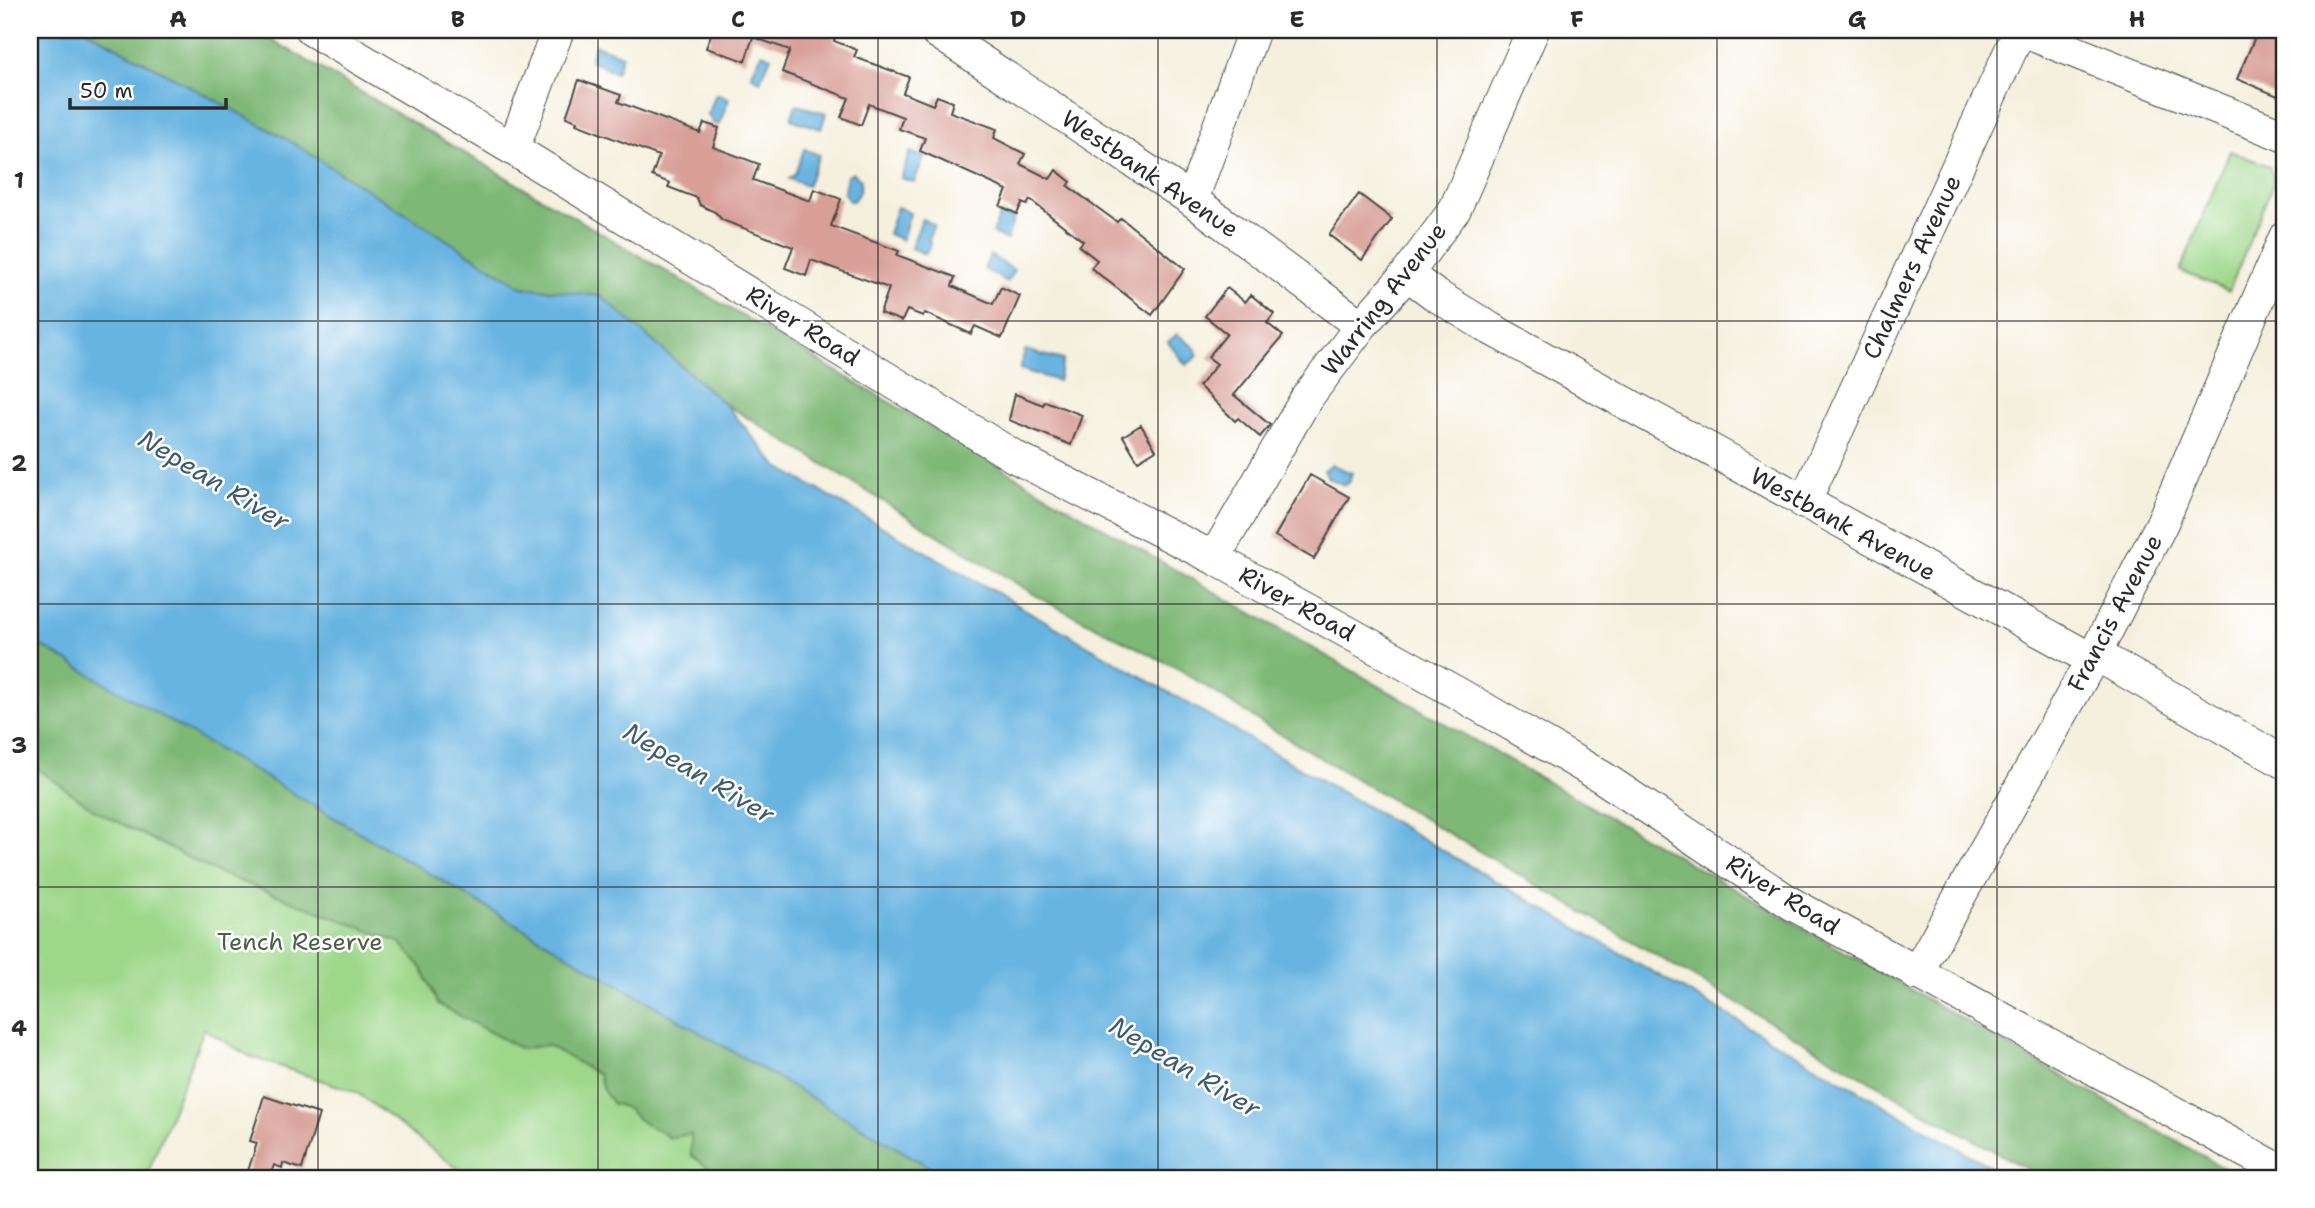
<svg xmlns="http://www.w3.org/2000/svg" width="2315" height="1208" viewBox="0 0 2315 1208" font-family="'Shantell Sans',sans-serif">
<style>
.green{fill:#9ed78a;stroke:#64815a;stroke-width:2}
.forest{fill:#7eb876;stroke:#547250;stroke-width:2}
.water{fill:#67b4e1;stroke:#497086;stroke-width:2}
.building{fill:#d89f97}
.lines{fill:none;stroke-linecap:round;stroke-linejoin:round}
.minor-casing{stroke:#494946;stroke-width:34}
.minor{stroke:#fff;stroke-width:32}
.grid{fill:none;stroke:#2b2b2b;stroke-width:2;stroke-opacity:0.55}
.labels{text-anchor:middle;stroke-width:5;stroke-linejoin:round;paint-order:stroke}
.street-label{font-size:24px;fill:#2b2b2b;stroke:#fff}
.park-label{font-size:24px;fill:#4e5f48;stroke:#fff}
.water-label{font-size:26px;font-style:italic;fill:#405b6b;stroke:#fff}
.neatline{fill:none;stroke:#2b2b2b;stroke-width:2.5}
.grid-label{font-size:23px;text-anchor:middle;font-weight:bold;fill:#2b2b2b}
</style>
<rect width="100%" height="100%" fill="#fff"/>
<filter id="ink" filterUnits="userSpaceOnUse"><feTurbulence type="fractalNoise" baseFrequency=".0143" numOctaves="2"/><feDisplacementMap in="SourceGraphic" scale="14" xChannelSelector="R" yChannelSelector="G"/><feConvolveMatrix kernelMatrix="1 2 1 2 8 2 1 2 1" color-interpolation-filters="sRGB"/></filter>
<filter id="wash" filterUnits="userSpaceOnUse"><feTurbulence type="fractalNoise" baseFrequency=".00686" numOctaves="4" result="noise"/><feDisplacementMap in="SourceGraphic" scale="28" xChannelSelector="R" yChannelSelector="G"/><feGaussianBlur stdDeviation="1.57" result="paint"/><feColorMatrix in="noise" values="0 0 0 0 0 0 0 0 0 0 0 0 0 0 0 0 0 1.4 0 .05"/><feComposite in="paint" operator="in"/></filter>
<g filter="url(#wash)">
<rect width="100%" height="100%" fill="#f5f0de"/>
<path class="green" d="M 2230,151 L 2269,166 L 2274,181 L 2229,291 L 2180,271 Z
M 30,639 L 948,1178 L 470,1178 L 356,1092 L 249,1056 L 204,1029 L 146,1178 L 30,1178 Z"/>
<path class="forest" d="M 70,30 L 255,30 L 1148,554 L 2241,1178 L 2043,1178 L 1911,1105 L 1268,727 L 1179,669 L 1045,601 L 680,376 L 507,285 Z
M 30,639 L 948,1178 L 722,1178 L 691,1155 L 691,1134 L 669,1138 C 661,1130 655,1129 645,1124 C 631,1117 634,1107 613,1104 L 603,1090 L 599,1075 L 547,1045 L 521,1049 L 438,1004 L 422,968 L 401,943 L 216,872 L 96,811 L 30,763 Z"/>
<path class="water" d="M 30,30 L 86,30 L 283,137 L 522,287 L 601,296 L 727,406 L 777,466 L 2010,1178 L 948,1178 L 30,639 Z
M 595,45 L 622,55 L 616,73 L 590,60 Z
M 762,53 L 771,57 L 760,81 L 751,75 Z
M 716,94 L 729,99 L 719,125 L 713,123 L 708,114 Z
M 796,105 L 826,113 L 821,129 L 791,119 Z
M 804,149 L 819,155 L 807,186 L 789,179 L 795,174 Z
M 910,152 L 924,157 L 914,182 L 901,178 Z
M 853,173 L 861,180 L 860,191 L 853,201 L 849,201 L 844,193 L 847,175 Z
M 897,207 L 910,213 L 902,240 L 888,234 Z
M 1000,214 L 1014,218 L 1007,240 L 993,233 Z
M 922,219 L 934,225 L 929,238 L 930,246 L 925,254 L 911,248 Z
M 990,255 L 1014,270 L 1007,282 L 984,269 Z
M 1177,334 L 1195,348 L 1198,356 L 1186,365 L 1168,342 Z
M 1025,350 L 1063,360 L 1058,381 L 1020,369 Z
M 1332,465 L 1352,473 L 1349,483 L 1344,485 L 1328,478 L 1324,470 Z"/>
<g id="blocks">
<path class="building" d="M 713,30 L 817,30 L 835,37 L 834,41 L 857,50 L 854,57 L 909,77 L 903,93 L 933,105 L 937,96 L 953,102 L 950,112 L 997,129 L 994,138 L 1025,154 L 1020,164 L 1050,179 L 1056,170 L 1071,182 L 1068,186 L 1117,222 L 1121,218 L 1185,269 L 1152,315 L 1091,268 L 1097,260 L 1079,246 L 1083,241 L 1030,200 L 1027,205 L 1022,203 L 1017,214 L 1000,206 L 1007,190 L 920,151 L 925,138 L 899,129 L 903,117 L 869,104 L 861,125 L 841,117 L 849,98 L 782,72 L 790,50 L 753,37 L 745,61 L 706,48 Z
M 2258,30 L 2285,30 L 2285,99 L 2237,79 Z
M 579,80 L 621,95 L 618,102 L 700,133 L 704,123 L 719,128 L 713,147 L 759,164 L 753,180 L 810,201 L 814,189 L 841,199 L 831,226 L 899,251 L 897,255 L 955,277 L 952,286 L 993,304 L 1001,287 L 1020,296 L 1002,338 L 975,326 L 971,334 L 925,313 L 923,316 L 907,310 L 902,321 L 880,313 L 889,288 L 811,260 L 806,276 L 785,268 L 793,247 L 722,220 L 715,212 L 700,205 L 697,198 L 668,187 L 670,183 L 652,176 L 659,156 L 576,124 L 577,121 L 566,117 Z
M 1359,194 L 1392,219 L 1362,260 L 1329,235 Z
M 1227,288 L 1245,302 L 1251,295 L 1274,314 L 1267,323 L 1283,336 L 1234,395 L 1270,425 L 1260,437 L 1238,418 L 1235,421 L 1199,386 L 1217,364 L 1208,357 L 1227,334 L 1205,316 Z
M 1015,394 L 1043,405 L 1045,401 L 1082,415 L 1071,445 L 1009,420 Z
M 1141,425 L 1156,450 L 1138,461 L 1123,436 Z
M 1310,475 L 1349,497 L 1314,559 L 1275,536 Z
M 264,1096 L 319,1114 L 302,1169 L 283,1163 L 282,1168 L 274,1165 L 270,1178 L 248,1171 L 257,1143 L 250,1141 Z"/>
</g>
</g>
<g filter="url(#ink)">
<use href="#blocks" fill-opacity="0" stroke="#494946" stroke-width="2"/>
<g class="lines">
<defs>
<path id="minor" d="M 312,30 L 513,149 L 1015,457 L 1214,558 L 1459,694 L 1602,777 L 1792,904 L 2285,1173
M 934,30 L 1192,200 L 1361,326
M 2020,30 L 2285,136
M 513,149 L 558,30
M 1192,200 L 1254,30
M 1407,274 L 1434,294 L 1491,329 L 2082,654 L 2109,662 L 2285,763
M 1804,503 L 2020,30
M 1214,558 L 1306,399 L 1361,326 L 1407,274 L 1455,209 L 1533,30
M 1916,974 L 2093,658 L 2162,523 L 2285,237"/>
</defs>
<use href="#minor" class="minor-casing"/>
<use href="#minor" class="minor"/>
</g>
</g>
<path class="grid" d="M 318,30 L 318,1178M 598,30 L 598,1178M 878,30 L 878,1178M 1158,30 L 1158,1178M 1437,30 L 1437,1178M 1717,30 L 1717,1178M 1997,30 L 1997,1178M 30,321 L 2285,321M 30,604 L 2285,604M 30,887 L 2285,887"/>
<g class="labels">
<g class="street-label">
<text transform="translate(1150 174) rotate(34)" y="8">Westbank Avenue</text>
<text transform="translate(1912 267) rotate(-65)" y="8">Chalmers Avenue</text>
<text transform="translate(1384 299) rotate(-52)" y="8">Warring Avenue</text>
<text transform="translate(803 326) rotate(32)" y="8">River Road</text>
<text transform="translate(1843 524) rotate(29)" y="8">Westbank Avenue</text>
<text transform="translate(1297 604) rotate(29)" y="8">River Road</text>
<text transform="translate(2115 613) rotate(-62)" y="8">Francis Avenue</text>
<text transform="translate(1783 895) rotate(32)" y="8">River Road</text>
</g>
<g class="park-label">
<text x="300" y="950">Tench Reserve</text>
</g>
<g class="water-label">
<text transform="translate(214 480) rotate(31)" y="9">Nepean River</text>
<text transform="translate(699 773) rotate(31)" y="9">Nepean River</text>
<text transform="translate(1185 1067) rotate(31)" y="9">Nepean River</text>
</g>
</g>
<rect width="2315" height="1208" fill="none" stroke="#fff" stroke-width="77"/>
<path d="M70 98v10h156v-10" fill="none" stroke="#2b2b2b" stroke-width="3.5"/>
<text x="80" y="98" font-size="21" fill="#2b2b2b" stroke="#ffffff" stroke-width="5" paint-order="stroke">50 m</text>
<rect x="38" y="38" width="2238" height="1132" class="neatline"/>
<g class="grid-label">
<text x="178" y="27">A</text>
<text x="458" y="27">B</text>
<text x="738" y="27">C</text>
<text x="1018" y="27">D</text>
<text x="1297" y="27">E</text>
<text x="1577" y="27">F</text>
<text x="1857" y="27">G</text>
<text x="2137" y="27">H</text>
<text x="19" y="188">1</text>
<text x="19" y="471">2</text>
<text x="19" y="753">3</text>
<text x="19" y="1036">4</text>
</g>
</svg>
